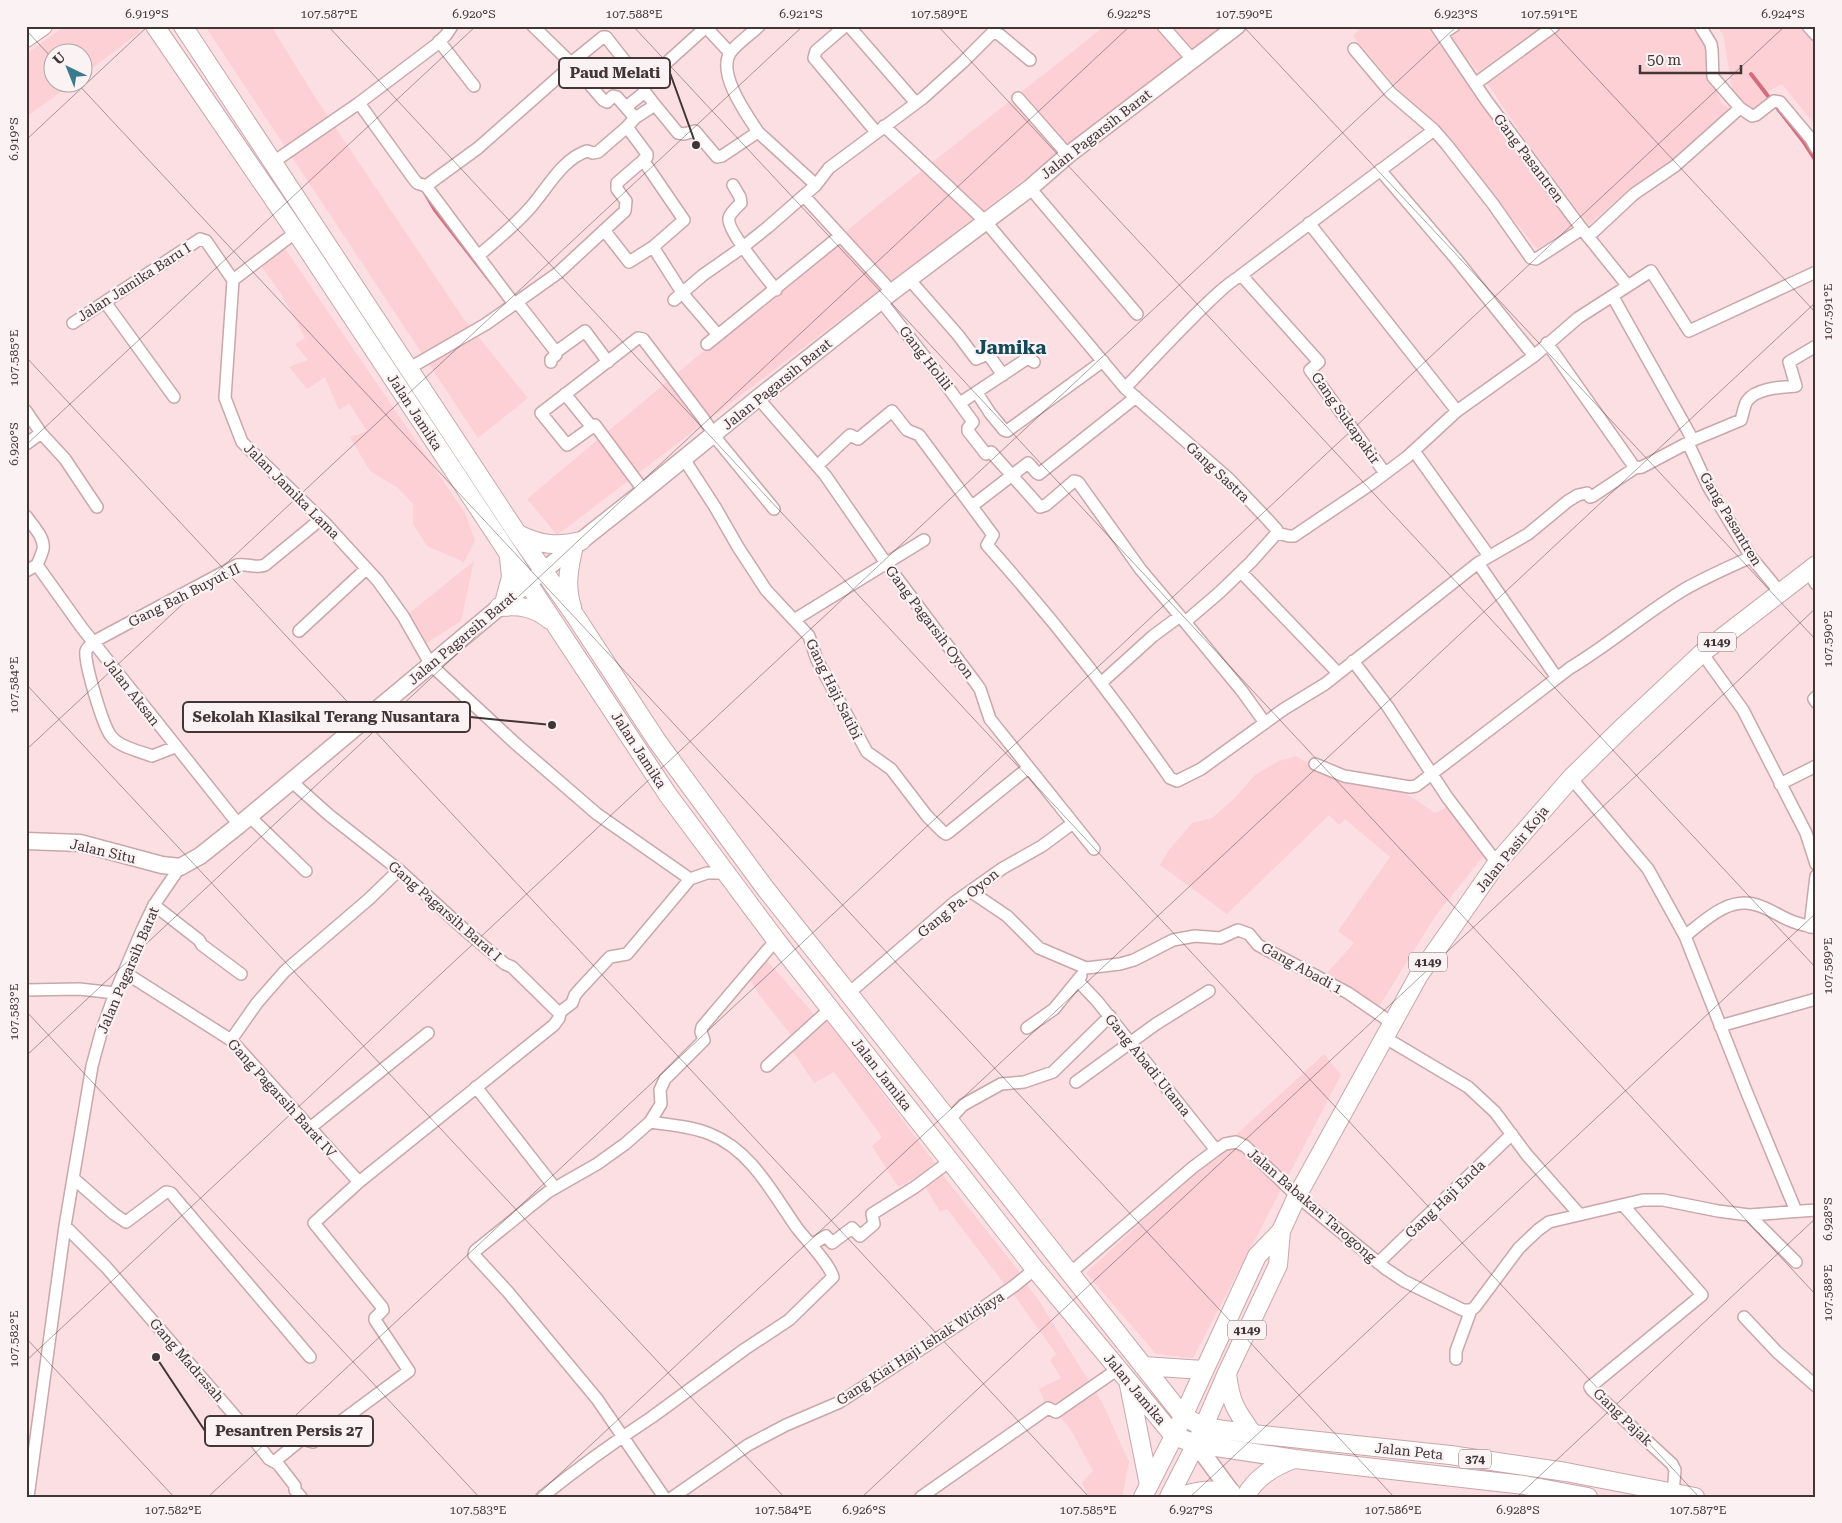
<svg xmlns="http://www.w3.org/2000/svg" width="1842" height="1523" viewBox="0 0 1842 1523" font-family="'Roboto Serif',serif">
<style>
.built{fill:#fcd0d5}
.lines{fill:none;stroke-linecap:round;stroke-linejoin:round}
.stream{stroke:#d36d7e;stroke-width:4}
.street-casing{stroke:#c9a7ab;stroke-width:14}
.secondary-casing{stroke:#c9a7ab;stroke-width:19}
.primary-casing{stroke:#c9a7ab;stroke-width:20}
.street{stroke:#fff;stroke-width:11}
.secondary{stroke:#fff;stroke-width:16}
.primary{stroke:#fff;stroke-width:18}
.ticks{fill:none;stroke:#423536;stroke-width:1;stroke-opacity:0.45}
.labels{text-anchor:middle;stroke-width:4.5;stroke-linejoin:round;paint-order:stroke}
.shield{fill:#faf2f3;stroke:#796e6f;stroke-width:1}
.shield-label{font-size:12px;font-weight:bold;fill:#423536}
.street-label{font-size:14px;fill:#423536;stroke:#faf2f3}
.district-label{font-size:19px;font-weight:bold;fill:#134958;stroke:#faf2f3}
.leader{fill:none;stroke:#423536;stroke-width:2}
.callout-dot{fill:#423536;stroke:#faf2f3;stroke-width:2}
.callout{fill:#faf2f3;stroke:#423536;stroke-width:2}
.callout-label{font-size:15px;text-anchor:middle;font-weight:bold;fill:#423536}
.neatline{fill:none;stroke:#423536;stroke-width:2}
.ticks-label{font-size:12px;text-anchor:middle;fill:#423536}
</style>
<rect width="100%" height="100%" fill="#fcdfe2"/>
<path class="built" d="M 65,26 L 136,26 L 140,32 L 83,75 L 82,52 L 52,52 L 52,82 L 73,83 L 26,117 L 26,54 Z
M 205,26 L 271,26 L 315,97 L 463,318 L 528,398 L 478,438 Z
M 1105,26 L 1226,26 L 557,535 L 527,499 L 872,210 Z
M 1360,26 L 1426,26 L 1573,226 L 1537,249 L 1436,123 L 1400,91 L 1353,36 L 1361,28 Z
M 1465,26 L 1542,26 L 1478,72 L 1450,37 Z
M 1565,26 L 1694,26 L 1709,42 L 1711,80 L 1722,103 L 1735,113 L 1679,164 L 1629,189 L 1589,225 L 1528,144 L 1487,83 Z
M 1716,26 L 1806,26 L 1816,38 L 1816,126 L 1782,84 L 1766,92 L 1773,99 L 1763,116 L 1733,94 L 1723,34 Z
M 284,247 L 465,513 L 475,541 L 464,562 L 427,546 L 413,524 L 413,504 L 398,488 L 370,471 L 350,437 L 367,431 L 349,403 L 339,410 L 325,377 L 307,389 L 289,367 L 308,360 L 295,344 L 305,338 L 282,295 L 262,267 Z
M 474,561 L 461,621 L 425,644 L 407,615 Z
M 1296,756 L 1315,768 L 1405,793 L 1435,813 L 1451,805 L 1485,854 L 1436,915 L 1375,1013 L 1326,974 L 1354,943 L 1338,931 L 1390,857 L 1345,819 L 1339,825 L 1329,815 L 1227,914 L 1160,865 L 1169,850 L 1192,823 L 1212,818 L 1233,800 L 1255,775 L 1279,761 Z
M 763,956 L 819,1020 L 795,1040 L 760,996 L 747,974 Z
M 827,1019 L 937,1166 L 898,1187 L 872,1146 L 882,1137 L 834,1072 L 814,1083 L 790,1047 Z
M 1324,1054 L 1341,1075 L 1193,1358 L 1156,1354 L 1086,1273 Z
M 941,1173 L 1021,1274 L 1006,1286 L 947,1209 L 940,1212 L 925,1186 Z
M 1025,1282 L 1038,1299 L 1103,1404 L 1129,1462 L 1122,1497 L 1089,1497 L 1082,1483 L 1093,1471 L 1072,1432 L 1059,1415 L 1046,1404 L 1039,1389 L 1061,1378 L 1050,1360 L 1056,1354 L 1012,1292 Z"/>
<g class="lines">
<path class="stream" d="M 1751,74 L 1771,100
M 1775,105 L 1803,141 L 1816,161
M 421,186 L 435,210 L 492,283"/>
<defs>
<path id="street" d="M 533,26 L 571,63 L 603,100 L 607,102 L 613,96 L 617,97 L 635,118
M 705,26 L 730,53
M 845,26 L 816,51 L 814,58 L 876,132
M 849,26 L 916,103
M 1163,26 L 1192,59
M 1436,26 L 1486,100 L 1582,229 L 1627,285
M 1700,26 L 1711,44 L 1712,50 L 1713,77 L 1740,108 L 1752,116 L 1756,115 L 1774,101 L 1780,102 L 1811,139 L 1816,148
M 1808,26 L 1816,35
M 1442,34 L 1454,26
M 439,41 L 474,86
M 1354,49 L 1391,93 L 1434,130 L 1447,145 L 1493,204 L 1531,258 L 1536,259 L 1582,229
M 571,63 L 603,37 L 606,37 L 643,84 L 645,92 L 655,105
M 643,84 L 706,27
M 1475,84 L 1554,26
M 1018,98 L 1068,155
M 359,103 L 413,178 L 417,183 L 426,186 L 478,148 L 572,65
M 626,107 L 645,92
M 884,126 L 986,222 L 1125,388 L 1229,479 L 1268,520 L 1277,530 L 1277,533
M 758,132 C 747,115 717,74 730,53 C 736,44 751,34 759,26
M 643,160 L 684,220 L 653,247 L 683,294 L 718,335
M 272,163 L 359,103 L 437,44 L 446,35 L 452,26
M 1380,170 L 1456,259 L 1534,356
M 733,185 L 740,197 L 741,203 C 737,207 730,213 729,218 C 726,230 767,278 776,290
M 426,186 L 514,304
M 1030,188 L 1137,314
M 804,196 L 892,292
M 1309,223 L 1457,411
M 604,230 L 629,262 L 653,247
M 296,232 L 233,280 L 225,398 L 242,442 L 324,522 L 378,581 L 403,616 L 431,665 L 516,744 L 597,814 L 690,879 L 707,873 L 724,873
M 1588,237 L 1634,194 L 1675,166 L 1740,108
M 478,256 C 496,241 514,226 530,208 C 547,189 562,159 587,151 L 593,153 L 598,152 L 627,127
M 1240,276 L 1434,130
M 909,279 L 958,335 L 976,359 L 988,354 L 1003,375
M 1613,297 L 1693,440
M 674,300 L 703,275 L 743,247 L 768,227 L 816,185 L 829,168 L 923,98 L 963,62 L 993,32 L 1000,35 L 1030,60
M 881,301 L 939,375 L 973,422 L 968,428 L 968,431 L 986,454 L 991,452 L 1040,507 L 1046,505 L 1074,481 L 1078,482 L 1141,570 L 1185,622
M 105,302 L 174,397
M 517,302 L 556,352 L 556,355 L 551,359 L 551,362
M 73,323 L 200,239 L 206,241 L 233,280
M 1547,343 L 1635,468
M 707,344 L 840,236
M 556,352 L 585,331 L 608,362
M 408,369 L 486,324 L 558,273 L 625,211 L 626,201 L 617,189 L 617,183 L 647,157 L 647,154 L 627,127 L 635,118 L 655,105 L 678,133 L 684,134 L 695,131 L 717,157 L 722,156 L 758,132 L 816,185
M 1125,388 C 1142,371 1227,277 1242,276 L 1319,362 L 1310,370 L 1385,473
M 977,393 L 990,413 L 1004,430 L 1007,431 L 1103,361
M 565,394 L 591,426
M 758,398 L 825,475 L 888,566 L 975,682 L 980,689 L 990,719 L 1094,849
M 960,403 L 1028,358 L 1034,362
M 26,411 L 41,433 L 65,459 L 97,507
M 1688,443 L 1708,486 L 1751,557 L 1780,592
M 26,444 L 41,433
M 1414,451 L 1489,556
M 684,459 L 715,507 L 738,547 L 766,590 L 809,636 L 817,660 L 867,752 L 891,769 L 927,816 L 943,832 L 946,834 L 949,832 L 1028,768
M 817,466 L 850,435 L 858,439 L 892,411 L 907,430 L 919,435 L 993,535 L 987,545 C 1053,619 1114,697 1170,778 L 1177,781 L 1201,769 L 1284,709 L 1325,684 L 1478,563 L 1528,534 L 1568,501 L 1578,495 L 1587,493 L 1590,497 L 1593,496 L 1635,468 L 1642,467 L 1693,440 L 1741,420 C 1743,414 1744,406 1747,401 C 1756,388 1782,387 1796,386 L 1789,362 L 1816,346
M 644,491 L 595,425 L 567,445 L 541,413 L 638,338 L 643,339 L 703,418 L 719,442 L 774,509
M 972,506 L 1028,463 L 1037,473 L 1039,474 L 1136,397
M 26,516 C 32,525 45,537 43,549 C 42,554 39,560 37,565
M 1277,533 L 1289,536 L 1294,536 L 1371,484 L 1407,457 L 1457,411 L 1534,356 L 1578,318 L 1651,271 L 1689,331 L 1816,272
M 1478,563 L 1557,678
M 37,565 L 82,628 L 239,825
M 26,571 L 37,565
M 1808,571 L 1816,584
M 1241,572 L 1338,673
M 794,620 L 924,540
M 299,631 L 366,569
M 1702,653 L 1743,710 L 1806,833 L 1816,864
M 1353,661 L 1388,707 L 1447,797 L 1497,863
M 1101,683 L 1153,636 L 1180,616
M 1816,697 L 1814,699 L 1816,702
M 1265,723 L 1242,691 L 1185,622 L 1220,592 L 1251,562 L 1277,533
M 175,747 L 152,756 C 139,751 119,747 111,736 C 103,726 84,663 86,651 C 87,648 91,645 93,642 L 237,565 C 247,563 256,569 265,565 L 321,519
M 1315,764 L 1344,776 L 1410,787 L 1416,786 L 1570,668 C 1610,644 1645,613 1685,589 C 1706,577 1729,567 1751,557
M 1571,778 L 1648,869 L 1685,936 L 1747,1093 L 1796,1211
M 1780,784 L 1816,766
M 249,816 L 306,871
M 970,891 L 1007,916 L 1039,948 L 1086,968 L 1120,964 L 1134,960 L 1173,940 L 1195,936 L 1220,938 L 1238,930 L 1249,934 L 1258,945 L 1348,993 L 1392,1023
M 154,905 L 199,940 L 202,945 L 241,974
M 1810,927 L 1816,876
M 1685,936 C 1705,920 1729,896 1757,905 C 1771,909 1783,919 1797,923 C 1803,925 1809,926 1816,928
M 124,972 L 231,1040 L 359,1182
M 1078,981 L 1097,1001 L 1216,1150
M 26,990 L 79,989 L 115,993
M 849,993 L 955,902 L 1003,868 L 1042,846 L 1073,823
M 559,1013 L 572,1003 L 575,995 L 581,988 L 610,957 L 627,954 L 690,879
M 1720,1026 L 1816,999
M 1027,1028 L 1054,1009 L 1081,976
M 1384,1037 L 1468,1087 L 1495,1112 L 1527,1155 L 1579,1214
M 231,1040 L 257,1003 L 285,971 L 369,899 L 399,870
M 767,1066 L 830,1009
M 1076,1082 L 1156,1024 L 1209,991
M 476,1087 L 555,1188
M 949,1120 L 963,1105 L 1001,1084 L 1024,1082 L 1053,1072 L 1110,1016
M 650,1122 L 661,1104 L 660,1090 L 665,1079 L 704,1040 L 701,1032 L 702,1027 L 776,940
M 310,1128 L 428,1033
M 73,1178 L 114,1214 L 126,1222 L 166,1192 L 171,1193 L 310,1357
M 1623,1205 L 1702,1295 L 1590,1387 L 1592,1390 L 1672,1464 L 1675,1470 L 1673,1493
M 1749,1215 L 1796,1262
M 65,1226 L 106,1267 L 241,1423 L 269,1459 L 278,1464 L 295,1486 L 295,1490 L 301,1497
M 811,1245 L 826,1236 L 832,1243 L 852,1228 L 860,1236 L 874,1224 L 872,1214 L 915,1187 L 950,1161
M 1378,1263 L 1512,1134
M 1071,1275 L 1076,1268 L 1192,1168 L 1216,1150 L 1225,1144 L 1236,1142 L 1245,1146 L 1297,1196 L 1386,1269 L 1404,1281 L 1463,1310 L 1471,1310 L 1475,1307 L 1519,1248 L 1538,1230 L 1549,1222 L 1643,1200 L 1663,1200 L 1718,1211 L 1749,1215 L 1816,1210
M 1744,1317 L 1777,1352 L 1816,1386
M 1456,1359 L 1456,1351 L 1471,1310
M 275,1461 L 302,1439 L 313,1442 L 409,1371 L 375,1320 L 375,1318 L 383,1310 L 382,1307 L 314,1223 L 359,1182 L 554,1025 L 559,1018 L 560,1014 L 512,967 L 505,964 L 466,931 L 399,870 L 329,815 L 291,781
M 28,1497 L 65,1226 L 92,1066 L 101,1033 L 115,993 L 143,928 L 154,905 L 180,867
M 542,1497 C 578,1468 614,1442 652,1417 L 745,1349 L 789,1320 L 833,1277 C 829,1263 807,1241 797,1228 C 773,1194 751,1150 710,1134 C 691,1126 670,1125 650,1122 L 625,1144 L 597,1164 L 548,1192 L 475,1251 L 474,1255 L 508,1292 L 597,1399 L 664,1497
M 673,1497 L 748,1445 L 786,1425 L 840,1402 L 958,1325 L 1014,1286 L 1035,1269
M 921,1497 L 1048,1408 L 1056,1412 L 1118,1369"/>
<path id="secondary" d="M 26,841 L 80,843 L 162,865 L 180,867 L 200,856 L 239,825 L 528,583 L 644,491 L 758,398 L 892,292 L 1030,188 L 1068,155 L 1237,26
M 1196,1444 L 1235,1497"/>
<path id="primary" d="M 155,26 L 296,232 L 668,795 L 776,940 L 1035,1269 L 1174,1436 L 1196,1444 L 1295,1459 L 1524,1485 L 1588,1497
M 183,26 L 517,533 L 576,617 L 657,741 L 765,888 L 1183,1416 L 1203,1427 L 1253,1434 L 1450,1455 L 1566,1472 L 1695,1497
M 26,38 L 43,26
M 518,534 C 540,545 557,547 581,541
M 504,603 L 511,577 L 509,557
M 499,607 C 520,605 534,607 550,620
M 572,607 C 565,586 569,567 574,546
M 1143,1366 L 1203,1370
M 1227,1373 C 1230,1402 1236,1411 1253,1434
M 1129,1385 L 1149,1485
M 1143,1497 L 1174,1436 L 1257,1256 L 1281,1231
M 1169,1497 L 1196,1444 L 1227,1373 L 1278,1265 L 1281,1231 L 1297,1196 L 1419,975 L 1497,863 L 1571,778 L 1624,726 L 1702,653 L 1816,565
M 1180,1497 C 1198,1490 1212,1489 1231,1492
M 1245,1497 C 1256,1477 1273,1467 1294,1459"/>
</defs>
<use href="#street" class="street-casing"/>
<use href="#secondary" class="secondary-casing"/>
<use href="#primary" class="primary-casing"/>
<use href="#street" class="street"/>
<use href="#secondary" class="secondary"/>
<use href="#primary" class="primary"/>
</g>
<path class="ticks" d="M 328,26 L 1699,1497M 633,26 L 1816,1295M 938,26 L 1816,968M 1243,26 L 1816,640M 1548,26 L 1816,313M 26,30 L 52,58M 76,82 L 1394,1497M 26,140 L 148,26M 26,357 L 1089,1497M 26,445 L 476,26M 26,684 L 784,1497M 26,750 L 803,26M 26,1011 L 479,1497M 26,1056 L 1130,26M 26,1338 L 174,1497M 26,1361 L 1457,26M 208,1497 L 1785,26M 535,1497 L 1816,302M 862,1497 L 1816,608M 1190,1497 L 1816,913M 1517,1497 L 1816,1218"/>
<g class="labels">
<g class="shield">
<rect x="1698" y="632.5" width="38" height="19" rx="4"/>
<rect x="1409" y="952.5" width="38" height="19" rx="4"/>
<rect x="1228" y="1320.5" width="38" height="19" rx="4"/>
<rect x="1459" y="1449.5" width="32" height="19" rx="4"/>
</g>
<g class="shield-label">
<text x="1717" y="646">4149</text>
<text x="1428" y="966">4149</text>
<text x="1247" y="1334">4149</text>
<text x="1475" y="1463">374</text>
</g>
<g class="street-label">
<text transform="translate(1096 134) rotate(-38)" y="5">Jalan Pagarsih Barat</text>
<text transform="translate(1529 158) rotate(53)" y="5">Gang Pasantren</text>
<text transform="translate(134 282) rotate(-33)" y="5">Jalan Jamika Baru I</text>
<text transform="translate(926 358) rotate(52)" y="5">Gang Holili</text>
<text transform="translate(777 384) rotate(-39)" y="5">Jalan Pagarsih Barat</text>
<text transform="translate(415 412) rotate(57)" y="5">Jalan Jamika</text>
<text transform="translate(1346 418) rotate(55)" y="5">Gang Sukapakir</text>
<text transform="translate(1218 472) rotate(43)" y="5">Gang Sastra</text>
<text transform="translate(292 491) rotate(45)" y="5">Jalan Jamika Lama</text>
<text transform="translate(1731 519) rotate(59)" y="5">Gang Pasantren</text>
<text transform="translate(184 595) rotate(-27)" y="5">Gang Bah Buyut II</text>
<text transform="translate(930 622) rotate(53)" y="5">Gang Pagarsih Oyon</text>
<text transform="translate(462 638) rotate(-40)" y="5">Jalan Pagarsih Barat</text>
<text transform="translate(834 689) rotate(64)" y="5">Gang Haji Satibi</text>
<text transform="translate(132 692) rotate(52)" y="5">Jalan Aksan</text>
<text transform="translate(639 750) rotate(57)" y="5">Jalan Jamika</text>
<text transform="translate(1512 849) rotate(-51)" y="5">Jalan Pasir Koja</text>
<text transform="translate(103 851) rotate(13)" y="5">Jalan Situ</text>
<text transform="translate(958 903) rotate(-39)" y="5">Gang Pa. Oyon</text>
<text transform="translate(445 911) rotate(41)" y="5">Gang Pagarsih Barat I</text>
<text transform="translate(1302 968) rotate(29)" y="5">Gang Abadi 1</text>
<text transform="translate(128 970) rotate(-67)" y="5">Jalan Pagarsih Barat</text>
<text transform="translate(1148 1065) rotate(51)" y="5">Gang Abadi Utama</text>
<text transform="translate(882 1074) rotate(52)" y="5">Jalan Jamika</text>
<text transform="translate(282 1098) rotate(48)" y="5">Gang Pagarsih Barat IV</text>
<text transform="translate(1445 1199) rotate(-44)" y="5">Gang Haji Enda</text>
<text transform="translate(1312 1205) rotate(41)" y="5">Jalan Babakan Tarogong</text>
<text transform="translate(920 1348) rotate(-33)" y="5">Gang Kiai Haji Ishak Widjaya</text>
<text transform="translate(187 1360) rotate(49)" y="5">Gang Madrasah</text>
<text transform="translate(1135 1389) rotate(50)" y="5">Jalan Jamika</text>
<text transform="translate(1623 1417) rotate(44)" y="5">Gang Pajak</text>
<text transform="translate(1409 1451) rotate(6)" y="5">Jalan Peta</text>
</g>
<g class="district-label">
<text x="1011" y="354">Jamika</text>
</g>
</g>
<path class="leader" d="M696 145L670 73M552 725L470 717M156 1357L205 1431"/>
<g class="callout-dot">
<circle cx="696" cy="145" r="5"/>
<circle cx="552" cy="725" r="5"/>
<circle cx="156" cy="1357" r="5"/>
</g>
<g class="callout">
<rect x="559" y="58" width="111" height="30" rx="5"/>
<rect x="183" y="702" width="287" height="30" rx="5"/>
<rect x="205" y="1416" width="168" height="30" rx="5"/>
</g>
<g class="callout-label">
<text x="615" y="78">Paud Melati</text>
<text x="326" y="722">Sekolah Klasikal Terang Nusantara</text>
<text x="289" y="1436">Pesantren Persis 27</text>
</g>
<rect width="1842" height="1523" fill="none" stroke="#faf2f3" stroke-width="55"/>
<g transform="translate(68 68) rotate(317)"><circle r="24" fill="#faf2f3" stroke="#b0a6a7"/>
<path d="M0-4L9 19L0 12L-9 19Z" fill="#3b7b8e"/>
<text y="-8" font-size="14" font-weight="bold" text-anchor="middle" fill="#423536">U</text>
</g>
<path d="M1640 65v8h101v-8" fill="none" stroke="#423536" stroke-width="2.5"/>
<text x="1647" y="65" font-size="15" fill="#423536" stroke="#faf2f3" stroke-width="4" paint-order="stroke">50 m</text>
<rect x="28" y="28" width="1786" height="1468" class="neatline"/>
<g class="ticks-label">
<text x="147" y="18">6.919°S</text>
<text x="329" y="18">107.587°E</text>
<text x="474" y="18">6.920°S</text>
<text x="634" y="18">107.588°E</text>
<text x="801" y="18">6.921°S</text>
<text x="939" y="18">107.589°E</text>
<text x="1129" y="18">6.922°S</text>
<text x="1244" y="18">107.590°E</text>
<text x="1456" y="18">6.923°S</text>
<text x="1549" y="18">107.591°E</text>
<text x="1783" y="18">6.924°S</text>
<text transform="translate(14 139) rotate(-90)" y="4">6.919°S</text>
<text transform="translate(1828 312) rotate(-90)" y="4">107.591°E</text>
<text transform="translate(14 358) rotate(-90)" y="4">107.585°E</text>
<text transform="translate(14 444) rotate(-90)" y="4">6.920°S</text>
<text transform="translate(1828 639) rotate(-90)" y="4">107.590°E</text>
<text transform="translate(14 685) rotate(-90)" y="4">107.584°E</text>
<text transform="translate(1828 966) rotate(-90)" y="4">107.589°E</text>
<text transform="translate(14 1012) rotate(-90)" y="4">107.583°E</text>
<text transform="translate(1828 1219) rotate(-90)" y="4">6.928°S</text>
<text transform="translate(1828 1293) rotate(-90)" y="4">107.588°E</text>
<text transform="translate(14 1339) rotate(-90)" y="4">107.582°E</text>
<text x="173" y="1514">107.582°E</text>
<text x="478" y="1514">107.583°E</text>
<text x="783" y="1514">107.584°E</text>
<text x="864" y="1514">6.926°S</text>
<text x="1088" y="1514">107.585°E</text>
<text x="1191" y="1514">6.927°S</text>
<text x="1393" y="1514">107.586°E</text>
<text x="1518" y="1514">6.928°S</text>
<text x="1698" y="1514">107.587°E</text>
</g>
</svg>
